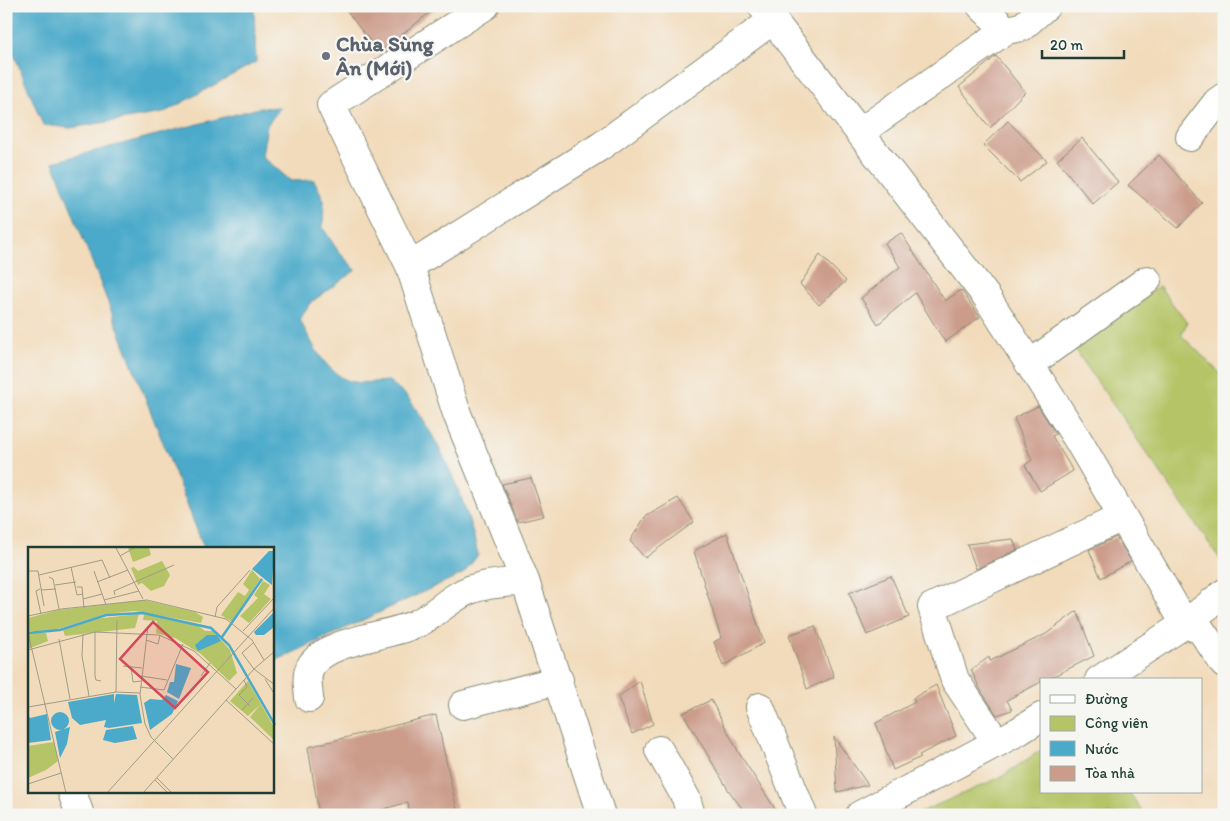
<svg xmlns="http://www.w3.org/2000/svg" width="1230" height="821" viewBox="0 0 1230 821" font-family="Itim,sans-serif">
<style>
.green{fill:#b5c466;stroke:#6a804d}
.water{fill:#4baaca;stroke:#35747f}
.building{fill:#cc9c8b}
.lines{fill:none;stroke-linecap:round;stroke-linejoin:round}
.minor-casing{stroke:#888c78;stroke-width:30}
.tertiary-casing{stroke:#888c78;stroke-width:30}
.minor{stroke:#fff;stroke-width:28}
.tertiary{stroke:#fff;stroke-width:28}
.worship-dot{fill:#6b7280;stroke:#f6f6f2;stroke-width:2}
.labels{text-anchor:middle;stroke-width:4.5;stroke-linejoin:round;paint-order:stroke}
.worship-label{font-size:21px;font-weight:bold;fill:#5b616d;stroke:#f6f6f2;text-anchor:start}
.inset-river{fill:none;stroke:#4baaca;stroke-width:2.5}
.inset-road{fill:none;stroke:#9e9c85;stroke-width:1}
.view{fill:#d1495b;fill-opacity:0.15;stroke:#d1495b;stroke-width:2.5}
.inset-edge{fill:none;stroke:#1f3d34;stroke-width:2.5}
</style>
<rect width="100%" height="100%" fill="#f6f6f2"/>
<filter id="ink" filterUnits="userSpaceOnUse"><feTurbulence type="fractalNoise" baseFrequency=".02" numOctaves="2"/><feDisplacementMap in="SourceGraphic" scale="10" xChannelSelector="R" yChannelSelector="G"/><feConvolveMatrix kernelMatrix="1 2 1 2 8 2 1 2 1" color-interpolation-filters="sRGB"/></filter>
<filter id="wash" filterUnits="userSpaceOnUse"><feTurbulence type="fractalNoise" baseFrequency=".0096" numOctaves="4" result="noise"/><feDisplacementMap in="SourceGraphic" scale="20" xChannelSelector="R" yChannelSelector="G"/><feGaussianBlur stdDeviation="1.12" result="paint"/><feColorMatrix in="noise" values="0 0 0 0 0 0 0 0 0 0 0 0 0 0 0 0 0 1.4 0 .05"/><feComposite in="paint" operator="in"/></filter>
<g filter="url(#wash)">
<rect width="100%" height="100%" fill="#f2dbbb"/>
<path class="green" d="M 1159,286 L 1187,323 L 1181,335 L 1224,377 L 1224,565 L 1074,348 Z
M 1041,750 L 1041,792 L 1129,792 L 1145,815 L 914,815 L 1001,777 Z"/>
<path class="water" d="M 6,6 L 254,6 L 256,62 L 163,113 L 70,128 L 43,125 L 6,35 Z
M 281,107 L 267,125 L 262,156 L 291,181 L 314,180 L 324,200 L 323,228 L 338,251 L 356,270 L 310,303 L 300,320 C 311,341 323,369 347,380 C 357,385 378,381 389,381 C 396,387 404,392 409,399 C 440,441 468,504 478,555 L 464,573 L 273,662 L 272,548 L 204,548 L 53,162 L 259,108 Z"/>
<g id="blocks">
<path class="building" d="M 343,6 L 438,6 L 379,53 Z
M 996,56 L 1025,92 L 990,128 L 959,87 Z
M 1008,121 L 1047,161 L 1020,182 L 983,145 Z
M 1082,138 L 1118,182 L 1093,204 L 1057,160 Z
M 1159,155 L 1202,203 L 1178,228 L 1128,185 Z
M 901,233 L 945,301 L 961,290 L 980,317 L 945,342 L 915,293 L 878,324 L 861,298 L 900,267 L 885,243 Z
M 820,255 L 846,281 L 819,305 L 800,284 Z
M 1038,406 L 1056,434 L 1052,436 L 1073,471 L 1040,491 L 1025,465 L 1032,460 L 1014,418 Z
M 531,478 L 544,516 L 518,522 L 502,484 Z
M 678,498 L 694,522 L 645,558 L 630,541 L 645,517 Z
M 727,533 L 764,643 L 723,666 L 714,642 L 721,638 L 694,551 Z
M 1116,537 L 1131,561 L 1101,578 L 1089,550 Z
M 1013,539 L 1017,550 L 976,569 L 967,544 Z
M 891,576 L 909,617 L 867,635 L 849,593 Z
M 1077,611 L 1094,656 L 1046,680 L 1041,680 L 1041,682 L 1007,700 L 1012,710 L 997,715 L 980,689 L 971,670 L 989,657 L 990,661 L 1046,634 Z
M 815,626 L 834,677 L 807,689 L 789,635 Z
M 640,681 L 653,724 L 632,734 L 618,697 Z
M 936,685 L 956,736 L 919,755 L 921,757 L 893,770 L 876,723 L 915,702 L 913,698 Z
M 711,700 L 739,753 L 779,815 L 747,815 L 729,791 L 683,713 Z
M 436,715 L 458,815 L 410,815 L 408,802 L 364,815 L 319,815 L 308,747 Z
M 834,737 L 866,782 L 868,785 L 837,792 Z"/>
</g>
</g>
<g filter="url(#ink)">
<use href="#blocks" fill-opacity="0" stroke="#888c78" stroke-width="1"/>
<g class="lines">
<defs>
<path id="minor" d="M 485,6 L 331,105 L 410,266 L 457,414 L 525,581 L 601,815
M 762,6 L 986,296 L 1078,440 L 1185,624 L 1201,630 L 1224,664
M 981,6 L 1006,30
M 860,132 L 1006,30 L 1022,27 L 1046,6
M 1190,137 L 1217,102 L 1224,97
M 410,266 L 601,146 L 773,20
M 1030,364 L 1147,280
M 309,698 C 308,686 305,674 312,664 C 332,638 389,637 418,623 C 437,613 452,596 472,589 C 489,583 508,583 525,581
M 463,705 L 559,680
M 760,707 L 803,815
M 997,743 L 955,680 L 932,607 L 1122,517
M 659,750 L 686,798 L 691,815
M 72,792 L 80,815"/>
<path id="tertiary" d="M 1099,680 L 1185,624 L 1224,593
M 860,815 L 1019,731 L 1041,717"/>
</defs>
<use href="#minor" class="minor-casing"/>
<use href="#tertiary" class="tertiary-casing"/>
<use href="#minor" class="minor"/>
<use href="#tertiary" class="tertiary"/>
</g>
</g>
<circle class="worship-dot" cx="326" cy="56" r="5"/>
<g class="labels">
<g class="worship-label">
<text x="336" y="51">Chùa Sùng<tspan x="336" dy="24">Ân (Mới)</tspan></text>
</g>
</g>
<g transform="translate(28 547)">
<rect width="246" height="246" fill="#f2dbbb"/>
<path d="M 100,1 L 121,1 L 123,8 L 105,15 ZM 134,14 L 142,28 L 136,39 L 123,44 L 114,36 L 110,38 L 103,21 L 106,20 L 110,24 ZM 224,23 L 232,32 L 204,75 L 193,68 L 210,45 L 217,49 L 221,43 L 215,37 ZM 235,34 L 242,38 L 236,47 L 243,52 L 221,76 L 212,69 L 230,51 L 226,48 ZM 116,53 L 167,65 L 175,70 L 173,76 L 106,64 L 77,67 L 24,84 L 0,84 L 0,71 L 30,63 ZM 111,67 L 107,81 L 37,89 L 35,83 L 66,72 ZM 116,67 L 169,78 L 177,84 L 185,84 L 202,103 L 209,126 L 201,134 L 173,107 L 147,91 L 128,86 L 129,74 L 115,73 ZM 0,86 L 18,86 L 20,94 L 0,102 ZM 220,134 L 233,157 L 220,169 L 202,154 ZM 233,157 L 246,180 L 245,192 L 222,170 ZM 26,195 L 30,214 L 18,223 L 0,231 L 0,199 Z" fill="#b5c466"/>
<path d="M 241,4 L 246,4 L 244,38 L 224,22 ZM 246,65 L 246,80 L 236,88 L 228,88 L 226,85 ZM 179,88 L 189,88 L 193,94 L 170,104 L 167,98 ZM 148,117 L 163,121 L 151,152 L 139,145 L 142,135 L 146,135 ZM 86,147 L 86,156 L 88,147 L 109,148 L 114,176 L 81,181 L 76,180 L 78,173 L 52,178 L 44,171 L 40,155 ZM 138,148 L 150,154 L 148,159 L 144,167 L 122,183 L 116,156 L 122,152 L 134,153 ZM23 174a9 9 0 1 1 18 0a9 9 0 1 1-18 0ZM 19,167 L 23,193 L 0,196 L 0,168 L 2,171 ZM 105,179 L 109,192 L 87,196 L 75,193 L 78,183 ZM 42,180 L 39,197 L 32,211 L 27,185 Z" fill="#4baaca"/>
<path class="inset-river" d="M 0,86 L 32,83 L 78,68 L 115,66 L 183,81 L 201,98 L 247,178M 194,90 L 234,32"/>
<path class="inset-road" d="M 88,1 L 115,52M 92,9 L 106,1M 43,20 L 49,48 L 55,47M 0,24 L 10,24 L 16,59M 66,24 L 78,58M 11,28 L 74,13 L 82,31M 21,30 L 25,32 L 31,62M 69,35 L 100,23M 27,38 L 48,35M 49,40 L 54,40 L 56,61M 12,42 L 8,44 L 13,67M 13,43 L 28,42M 87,48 L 86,44 L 146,18M 55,52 L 74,47M 76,53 L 111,44M 0,69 L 33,62 L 119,53 L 198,72 L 224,93 L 236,113M 187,70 L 189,60 L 222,23M 120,79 L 112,148 L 117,177 L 123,190 L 145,212M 215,84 L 247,50M 67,85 L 67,129 L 68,133 L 73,134M 0,86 L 38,246M 55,87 L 54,109 L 61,149M 31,92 L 42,152M 118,93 L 130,97 L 132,88M 225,96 L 214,106 L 226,122M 0,103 L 67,85 L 131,88 L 166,104 L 208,142M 95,119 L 114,121M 103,120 L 105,135 L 113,134M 226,122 L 247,138M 113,129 L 139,133M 173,129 L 182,116M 237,132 L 247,148M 216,133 L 219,140 L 211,148 L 222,159M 112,140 L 136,143 L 155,97M 88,145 L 89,73M 198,153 L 247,198M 0,160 L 88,145 L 112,146M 214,163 L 225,151M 129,231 L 144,246M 127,233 L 140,246M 0,237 L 33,226M 79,246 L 247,60M 115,246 L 226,122 L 247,104"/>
<path class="view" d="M 125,75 L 180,125 L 147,161 L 92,112 Z"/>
<rect width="246" height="246" class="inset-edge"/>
</g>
<rect width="1230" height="821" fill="none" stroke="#f6f6f2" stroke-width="25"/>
<rect x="1040" y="678" width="162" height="115" fill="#f6f6f2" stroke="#a0aca6"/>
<rect x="1050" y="695" width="25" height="8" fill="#ffffff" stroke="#a0aca6"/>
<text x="1085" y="704" font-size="15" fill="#1f3d34">Đường</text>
<rect x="1050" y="716" width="25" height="15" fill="#b5c466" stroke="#a0aca6"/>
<text x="1085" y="728" font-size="15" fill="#1f3d34">Công viên</text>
<rect x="1050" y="741" width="25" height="15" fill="#4baaca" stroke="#a0aca6"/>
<text x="1085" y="754" font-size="15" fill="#1f3d34">Nước</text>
<rect x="1050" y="766" width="25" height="15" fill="#cc9c8b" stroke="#a0aca6"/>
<text x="1085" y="778" font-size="15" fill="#1f3d34">Tòa nhà</text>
<path d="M1042 50v8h82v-8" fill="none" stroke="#1f3d34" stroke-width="2.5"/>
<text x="1050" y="50" font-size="15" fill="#1f3d34" stroke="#f6f6f2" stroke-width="4" paint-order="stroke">20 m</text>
</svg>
